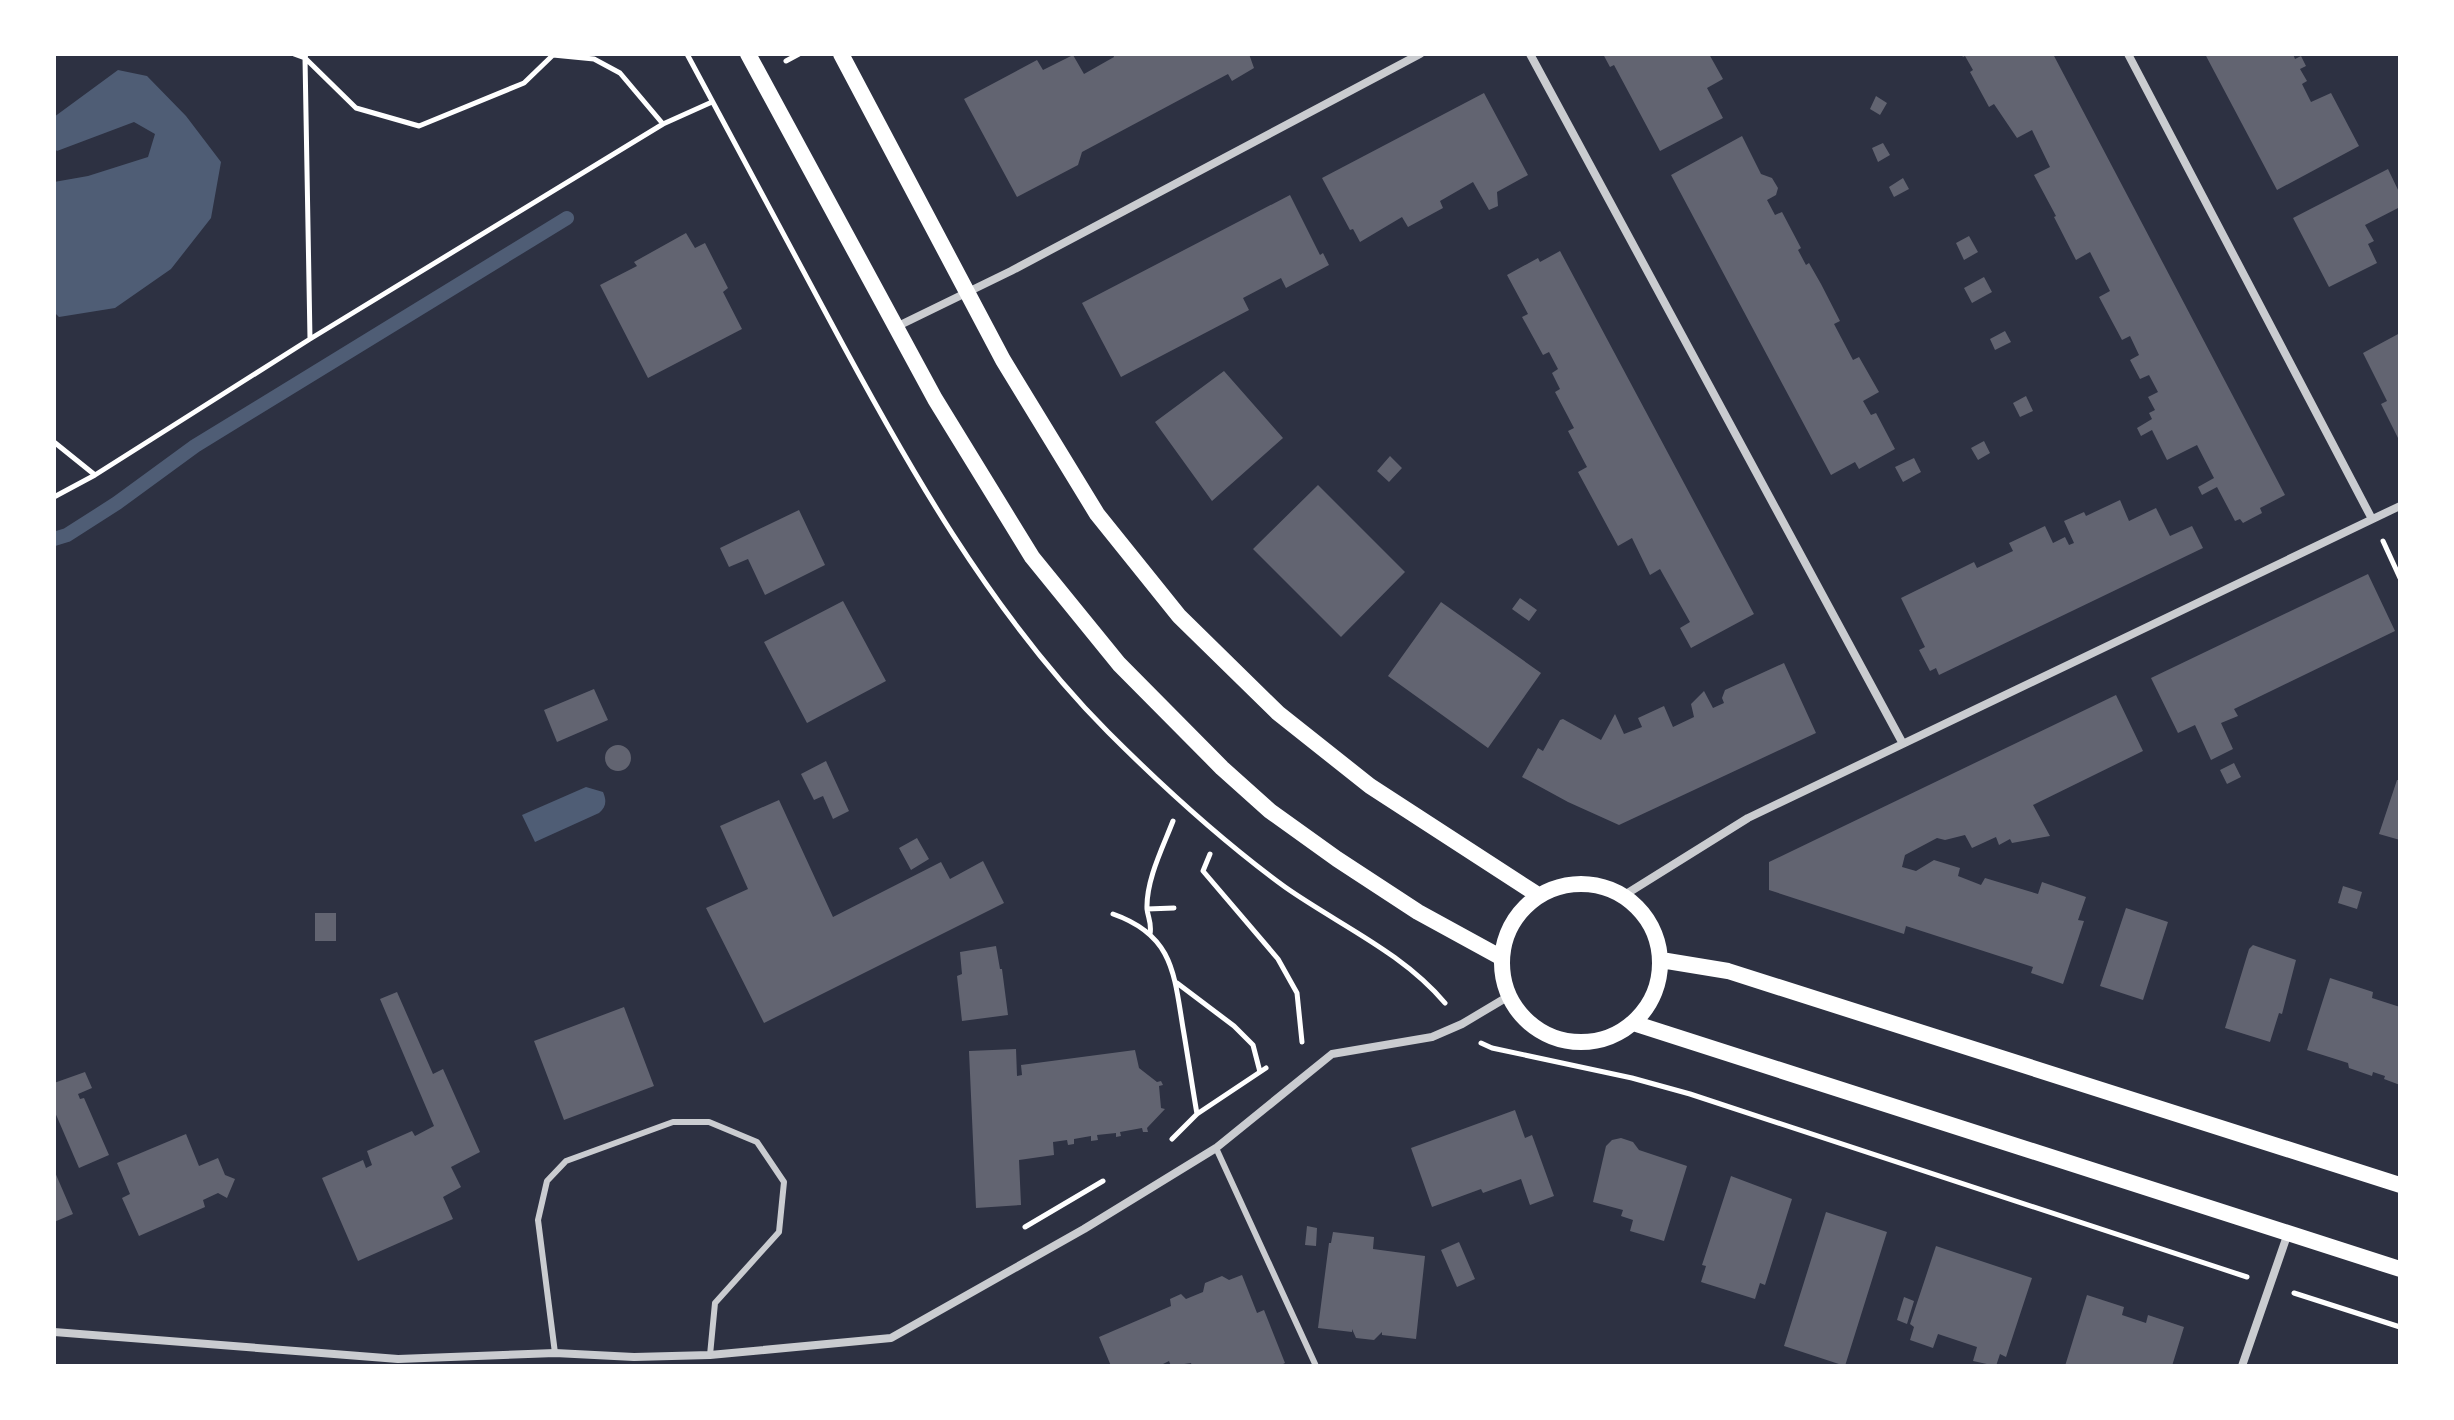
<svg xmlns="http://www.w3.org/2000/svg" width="2454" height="1420" viewBox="0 0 2454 1420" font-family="'Space Grotesk',sans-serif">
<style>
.water{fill:#4f5d75}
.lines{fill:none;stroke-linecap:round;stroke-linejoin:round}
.stream{stroke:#4f5d75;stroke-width:14}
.building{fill:#626471}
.path{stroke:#fff;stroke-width:5}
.service{stroke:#caccd0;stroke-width:6}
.minor{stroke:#caccd0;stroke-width:8}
.secondary{stroke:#fff;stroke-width:16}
</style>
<rect width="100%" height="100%" fill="#2d3142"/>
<path class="water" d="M 118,70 L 147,76 L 186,116 L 221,162 L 211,218 L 171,269 L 115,308 L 59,317 L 54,312 L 54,182 L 88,176 L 148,157 L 155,134 L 134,122 L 57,151 L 54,148 L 54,117 Z
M 586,787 L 603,792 C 607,801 606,807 599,813 L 535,842 L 522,815 Z"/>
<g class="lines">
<path class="stream" d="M 54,539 L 67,535 L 117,503 L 195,446 L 567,218"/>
</g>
<path class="building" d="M 1113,54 L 1249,54 L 1254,68 L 1232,81 L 1228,74 L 1082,152 L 1078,165 L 1017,197 L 964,99 L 1037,60 L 1043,70 L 1073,55 L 1084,74 L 1114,57 Z
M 1603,54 L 1709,54 L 1723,79 L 1707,88 L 1723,118 L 1660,151 L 1614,65 L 1610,67 Z
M 1961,54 L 2053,54 L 2285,495 L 2260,508 L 2262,513 L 2243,523 L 2240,519 L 2235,521 L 2217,487 L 2202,495 L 2198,487 L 2214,478 L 2197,445 L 2167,460 L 2152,430 L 2141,436 L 2137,428 L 2152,419 L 2149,413 L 2155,410 L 2148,397 L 2158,392 L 2149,375 L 2140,379 L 2130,360 L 2139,355 L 2130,336 L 2122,340 L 2099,297 L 2110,291 L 2090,252 L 2076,260 L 2054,217 L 2056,216 L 2034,175 L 2050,167 L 2032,130 L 2017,138 L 1994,104 L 1989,107 L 1970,72 L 1973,70 L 1965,56 L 1963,57 Z
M 2205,54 L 2293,54 L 2295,59 L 2301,56 L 2306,66 L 2300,69 L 2307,81 L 2302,84 L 2311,102 L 2331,93 L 2359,146 L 2277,190 Z
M 1484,93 L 1528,175 L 1497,192 L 1498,206 L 1489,210 L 1473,182 L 1440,201 L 1443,208 L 1408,227 L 1402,217 L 1360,242 L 1353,229 L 1350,230 L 1322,178 Z
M 1876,96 L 1887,103 L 1880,115 L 1870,109 Z
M 1742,136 L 1761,174 L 1772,178 L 1778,188 L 1776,195 L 1767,200 L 1775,215 L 1782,212 L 1801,248 L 1798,250 L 1806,265 L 1809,263 L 1821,284 L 1840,321 L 1834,324 L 1853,360 L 1859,357 L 1879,392 L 1863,401 L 1871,415 L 1876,413 L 1895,449 L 1859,469 L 1855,462 L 1831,475 L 1671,175 Z
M 1883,143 L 1890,155 L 1878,162 L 1872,148 Z
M 2388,169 L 2400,194 L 2400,207 L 2365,225 L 2374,241 L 2368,244 L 2377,263 L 2329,287 L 2293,218 Z
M 1903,178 L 1909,189 L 1894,197 L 1889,187 Z
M 1290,195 L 1320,255 L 1323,253 L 1329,265 L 1286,288 L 1281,278 L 1243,298 L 1249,310 L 1121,377 L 1082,303 Z
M 686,233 L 695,248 L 705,243 L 728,288 L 723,292 L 742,329 L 648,378 L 600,285 L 637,266 L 634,262 Z
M 1969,236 L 1978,252 L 1964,260 L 1956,243 Z
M 1560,251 L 1754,614 L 1691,648 L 1680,628 L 1690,622 L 1660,569 L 1650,575 L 1632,538 L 1618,546 L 1578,472 L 1587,467 L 1568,431 L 1574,428 L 1555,392 L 1560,389 L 1552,373 L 1558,369 L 1549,352 L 1543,355 L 1522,317 L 1528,314 L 1507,275 L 1538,258 L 1540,262 Z
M 1984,277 L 1992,292 L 1972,303 L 1964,288 Z
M 2005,331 L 2011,342 L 1995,350 L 1990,339 Z
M 2400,333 L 2400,442 L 2381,404 L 2387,401 L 2363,353 Z
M 1224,371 L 1283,438 L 1212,501 L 1155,422 Z
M 2026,396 L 2033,411 L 2020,417 L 2013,403 Z
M 1984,441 L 1990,453 L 1978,460 L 1971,448 Z
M 1390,456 L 1402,468 L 1389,482 L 1377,471 Z
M 1914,458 L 1921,472 L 1903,482 L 1895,467 Z
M 1318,485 L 1405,572 L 1341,637 L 1253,549 Z
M 2120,500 L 2129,521 L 2156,508 L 2170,536 L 2192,526 L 2203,548 L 1939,675 L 1936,668 L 1930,671 L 1919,650 L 1925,647 L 1901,598 L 1974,562 L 1977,568 L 2013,551 L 2009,543 L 2045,526 L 2053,543 L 2065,537 L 2069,545 L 2074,543 L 2064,521 L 2084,512 L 2086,516 Z
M 799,510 L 825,565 L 765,595 L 748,559 L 729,567 L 720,548 Z
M 2368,574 L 2395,631 L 2234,709 L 2238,716 L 2221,723 L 2233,749 L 2211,760 L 2195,725 L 2178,733 L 2151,678 Z
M 1520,598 L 1537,610 L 1529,621 L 1512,609 Z
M 843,601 L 886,681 L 807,723 L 764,642 Z
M 1441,602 L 1541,673 L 1488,748 L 1388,676 Z
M 1784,663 L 1816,733 L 1619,825 L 1568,802 L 1522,777 L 1538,748 L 1543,751 L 1560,720 L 1563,719 L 1601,740 L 1615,714 L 1624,734 L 1642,727 L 1638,718 L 1664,706 L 1673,727 L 1694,717 L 1691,704 L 1704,691 L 1713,708 L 1724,703 L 1722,698 L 1725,690 Z
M 594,689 L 608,720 L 557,742 L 544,710 Z
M 2116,695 L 2143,751 L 2033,805 L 2050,836 L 2012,843 L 2010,839 L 1999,845 L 1996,837 L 1972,848 L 1965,835 L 1945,840 L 1937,838 L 1905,855 L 1902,867 L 1916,871 L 1934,860 L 1960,868 L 1958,876 L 1981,885 L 1985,878 L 2038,894 L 2042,882 L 2086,897 L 2078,920 L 2084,921 L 2063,984 L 2031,973 L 2033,967 L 1906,926 L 1904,934 L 1769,890 L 1769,862 Z
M605 758a13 13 0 1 1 26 0a13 13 0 1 1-26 0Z
M 826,761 L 849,811 L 833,819 L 823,796 L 814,800 L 801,774 Z
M 2234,763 L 2241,777 L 2227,784 L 2220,770 Z
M 2397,780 L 2400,780 L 2400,840 L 2379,834 Z
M 779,800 L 833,917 L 941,862 L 950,879 L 983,861 L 1004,903 L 764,1023 L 706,908 L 748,889 L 720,826 Z
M 917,838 L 929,859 L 911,870 L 899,848 Z
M 2343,886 L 2362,892 L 2357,909 L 2338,903 Z
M 2126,908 L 2168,922 L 2143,1000 L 2100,986 Z
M 315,913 L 336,913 L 336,941 L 315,941 Z
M 2253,945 L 2296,960 L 2282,1014 L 2279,1013 L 2270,1042 L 2225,1028 L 2249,949 Z
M 996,946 L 1000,969 L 1002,969 L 1008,1015 L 962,1021 L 957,976 L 962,974 L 960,952 Z
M 2330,978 L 2373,992 L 2372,998 L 2400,1007 L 2400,1085 L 2384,1079 L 2385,1076 L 2373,1072 L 2372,1076 L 2349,1068 L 2348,1063 L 2307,1050 Z
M 397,992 L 433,1074 L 443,1069 L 480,1152 L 451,1167 L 461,1187 L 443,1197 L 453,1219 L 358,1261 L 322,1178 L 363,1160 L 366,1168 L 372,1165 L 367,1151 L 412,1131 L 415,1136 L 434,1126 L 380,999 Z
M 624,1007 L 654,1086 L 564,1120 L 534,1041 Z
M 1016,1049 L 1017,1076 L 1022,1075 L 1021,1065 L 1135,1050 L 1139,1068 L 1157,1082 L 1161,1081 L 1163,1085 L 1159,1086 L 1161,1108 L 1165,1109 L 1147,1128 L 1148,1132 L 1143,1132 L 1142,1128 L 1120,1132 L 1121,1136 L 1116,1137 L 1116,1133 L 1097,1135 L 1098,1140 L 1091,1141 L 1091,1136 L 1074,1139 L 1074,1144 L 1068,1145 L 1067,1140 L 1053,1142 L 1054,1155 L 1019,1160 L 1021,1205 L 976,1208 L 969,1051 Z
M 85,1072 L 92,1088 L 78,1094 L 80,1099 L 84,1098 L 109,1155 L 79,1168 L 54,1110 L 54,1083 Z
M 1515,1110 L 1525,1138 L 1532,1135 L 1554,1196 L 1530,1205 L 1521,1179 L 1483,1193 L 1481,1189 L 1432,1207 L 1411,1148 Z
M 186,1134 L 199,1166 L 218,1158 L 225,1175 L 235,1179 L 227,1198 L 218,1193 L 203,1200 L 205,1207 L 139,1236 L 122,1198 L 130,1194 L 117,1163 Z
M 1621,1138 L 1633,1142 L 1639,1150 L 1687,1166 L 1664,1241 L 1630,1231 L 1633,1220 L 1621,1216 L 1623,1210 L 1593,1202 L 1606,1146 L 1612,1140 Z
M 54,1170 L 73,1214 L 54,1222 Z
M 1731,1176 L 1792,1199 L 1765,1285 L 1760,1283 L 1755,1299 L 1701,1282 L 1706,1266 L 1702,1265 Z
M 1826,1212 L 1887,1232 L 1845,1366 L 1784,1346 Z
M 1307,1226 L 1317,1228 L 1316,1246 L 1305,1245 Z
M 1333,1232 L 1374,1237 L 1373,1249 L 1425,1256 L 1416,1339 L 1382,1335 L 1382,1332 L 1374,1340 L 1356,1338 L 1352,1329 L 1352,1332 L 1318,1328 L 1329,1243 L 1331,1243 Z
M 1459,1242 L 1475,1279 L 1457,1287 L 1441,1250 Z
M 1936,1246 L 2032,1278 L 2006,1357 L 2000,1354 L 1996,1366 L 1973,1361 L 1977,1347 L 1938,1334 L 1933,1348 L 1910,1340 L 1914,1327 L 1910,1324 Z
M 1242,1275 L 1257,1313 L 1264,1310 L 1285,1363 L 1279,1366 L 1192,1366 L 1191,1363 L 1171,1366 L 1169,1361 L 1159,1366 L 1111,1366 L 1099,1337 L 1171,1306 L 1170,1299 L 1181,1294 L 1186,1299 L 1203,1292 L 1205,1283 L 1222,1276 L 1229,1280 Z
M 2087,1295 L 2124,1307 L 2122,1315 L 2146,1323 L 2148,1315 L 2184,1327 L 2172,1366 L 2065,1366 Z
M 1904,1297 L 1914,1301 L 1907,1324 L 1897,1320 Z"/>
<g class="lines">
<path class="path" d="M 294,54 L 305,58 L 310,339
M 306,54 L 305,58 L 356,108 L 419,126 L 524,83 L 553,55 L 594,59 L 620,73 L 663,124
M 687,54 C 734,141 781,229 828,317 C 906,463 990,613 1108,732 C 1163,787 1222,841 1285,887 C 1339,925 1402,952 1445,1003
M 786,61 L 799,54
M 54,442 L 95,475
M 54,497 L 95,475 L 310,339 L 663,124 L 712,102
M 2383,541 L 2400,578
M 1210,854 L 1203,871 L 1278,959 L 1297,993 L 1302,1042
M 1147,909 L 1174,908
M 1113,914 C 1173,935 1174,973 1183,1028 C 1188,1057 1192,1085 1197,1114
M 1150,934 C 1152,923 1148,918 1147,909 C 1146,880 1163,847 1173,821
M 1177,983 L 1234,1026 L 1253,1045 L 1260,1072
M 1481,1043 L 1492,1048 L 1632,1078 L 1690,1094 L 2247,1277
M 1172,1139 L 1197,1114 L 1266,1068
M 1025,1227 L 1103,1181
M 2294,1293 L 2400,1327"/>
<path class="service" d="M 1216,1148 L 1316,1366
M 555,1353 L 538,1220 L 547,1181 L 566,1161 L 673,1122 L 709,1122 L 757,1142 L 784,1182 L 779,1232 L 715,1303 L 710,1355"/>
<path class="minor" d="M 1530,54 L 1902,742
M 2128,54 L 2372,519
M 896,327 L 1011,271 L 1420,54
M 1623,896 L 1748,818 L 2400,506
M 54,1332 L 398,1359 L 555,1353 L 634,1357 L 710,1355 L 891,1338 L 1084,1229 L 1216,1148 L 1332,1054 L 1432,1037 L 1462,1024 L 1509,996
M 2242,1366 L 2288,1233"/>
<path class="secondary" d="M 748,54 L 935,399 L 1032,557 L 1119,664 L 1222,768 L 1270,811 L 1337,859 L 1418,912 L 1502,958
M 841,54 L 1003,360 L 1097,514 L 1179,616 L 1278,713 L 1370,786 L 1538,895
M1502 963a79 79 0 1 1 158 0a79 79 0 1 1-158 0Z
M 1661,960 L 1728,971 L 2400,1185
M 1633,1023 L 2400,1269"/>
</g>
<rect width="2454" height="1420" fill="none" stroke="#ffffff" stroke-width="112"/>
</svg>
